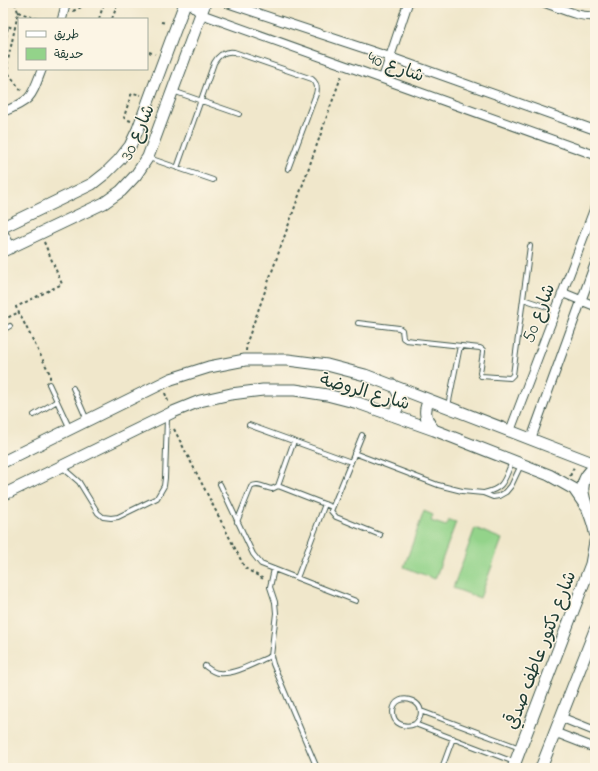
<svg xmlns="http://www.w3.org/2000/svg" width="598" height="771" viewBox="0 0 598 771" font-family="'Indie Flower','Playpen Sans Arabic',sans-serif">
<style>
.green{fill:#93d38a;stroke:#59885f}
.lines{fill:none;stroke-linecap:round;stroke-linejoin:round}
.lane-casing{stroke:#3e564b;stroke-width:6}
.street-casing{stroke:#3e564b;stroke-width:10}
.secondary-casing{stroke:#3e564b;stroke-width:13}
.path{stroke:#3e564b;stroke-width:2;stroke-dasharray:3 3;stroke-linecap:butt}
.lane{stroke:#fff;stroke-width:4}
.street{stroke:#fff;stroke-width:8}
.secondary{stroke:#fff;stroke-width:11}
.labels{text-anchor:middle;stroke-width:3;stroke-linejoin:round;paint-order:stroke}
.street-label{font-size:18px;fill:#1f3d34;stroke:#fcf5e5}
</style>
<rect width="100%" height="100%" fill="#fcf5e5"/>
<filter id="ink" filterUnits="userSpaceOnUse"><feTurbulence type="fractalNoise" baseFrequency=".025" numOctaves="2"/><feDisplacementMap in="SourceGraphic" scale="8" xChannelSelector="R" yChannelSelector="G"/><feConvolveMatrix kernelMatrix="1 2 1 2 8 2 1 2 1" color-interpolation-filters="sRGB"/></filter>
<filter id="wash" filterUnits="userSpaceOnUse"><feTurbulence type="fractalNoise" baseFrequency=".012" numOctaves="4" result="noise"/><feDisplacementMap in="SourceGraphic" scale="16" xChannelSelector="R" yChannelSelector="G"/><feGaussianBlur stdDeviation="0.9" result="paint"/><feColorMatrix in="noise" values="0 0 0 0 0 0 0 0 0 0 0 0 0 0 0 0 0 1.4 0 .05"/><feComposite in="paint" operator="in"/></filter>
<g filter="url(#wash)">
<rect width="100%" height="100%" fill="#f0e7cb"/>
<path class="green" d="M 424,511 L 433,515 L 431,521 L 446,526 L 449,520 L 456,522 L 435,579 L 404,567 Z
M 475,528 L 502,539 L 480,598 L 453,588 Z"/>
</g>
<g filter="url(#ink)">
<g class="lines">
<defs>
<path id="lane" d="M 173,91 L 239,114
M 149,158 L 213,180
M 177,168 L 214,63 C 219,54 225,51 234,52 L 312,79 C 317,83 318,87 316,94 L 288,169
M 523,299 L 556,310
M 358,323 L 399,328 L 402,330 L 403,338 L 406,340 L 480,348 L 483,350 L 483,352 L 480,373 L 481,376 L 510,378 L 513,375 L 530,246
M 3,330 L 10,326
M 49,384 L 70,429
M 73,388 L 87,420
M 448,406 L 460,346
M 34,415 L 57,401
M 249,425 L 351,462
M 362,435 L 331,511 L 336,517 L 380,535
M 354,453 L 438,485 L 462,491 L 483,493 L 493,497 L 499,496 L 506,492 L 511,486 L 521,465
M 63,468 L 79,482 L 98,513 L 103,517 L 111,518 L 118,517 L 157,498 L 164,486 L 165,478 L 167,418
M 220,484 L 253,554 L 261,564 L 356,601
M 278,486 L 332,507
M 484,493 C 505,488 504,480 512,462
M 237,522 L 251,487 C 257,482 265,488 272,489 L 278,486 L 294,441
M 274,569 L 270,587 L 275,602 L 276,613 L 271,656 L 273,664 L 317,768
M 297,578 L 325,504
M 205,666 C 209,669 214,673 219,673 C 235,675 256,662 271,656
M 421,711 L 520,748
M 415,724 C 436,703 394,687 393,712 C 393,725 406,728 415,724 L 514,762
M 442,768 L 453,738"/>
<path id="street" d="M 189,3 L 201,14 L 595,155
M 227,3 L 390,57 L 595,130
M 545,3 C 560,8 579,18 595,16
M 62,19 L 66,3
M 383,78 L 408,3
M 3,112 C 32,100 31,98 42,69
M 563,293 L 595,306
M 510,431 L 595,207
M 531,439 L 595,263
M 560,717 L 595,731
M 554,732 L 595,748"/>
<path id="secondary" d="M 3,227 L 92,184 L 106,173 L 119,160 L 130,146 L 138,129 L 185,3
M 3,235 L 10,248
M 3,251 L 104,203 L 121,191 L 136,175 L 148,157 L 205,3
M 430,400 C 422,410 426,421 434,430
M 391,415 C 402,406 402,396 393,385
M 3,462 L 171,379 L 209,367 L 245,360 L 288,360 L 327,365 L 365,375 L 595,464
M 595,467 C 569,487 592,509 595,533
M 3,495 L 173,412 L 200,401 L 231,394 L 263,390 L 295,390 L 327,395 L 358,403 L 434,430 L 549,475 L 574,489 L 585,505 L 595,515
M 513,768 L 591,564 L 595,542
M 541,768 L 595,630"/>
</defs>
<use href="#lane" class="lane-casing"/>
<use href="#street" class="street-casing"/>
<use href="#secondary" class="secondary-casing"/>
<path class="path" d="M 15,3 L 18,12 L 17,18 L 7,65 L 9,74 L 22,92
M 73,11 L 90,3
M 18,12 L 37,19
M 99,19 L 104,3
M 112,19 L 118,3
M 161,22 L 166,23
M 3,24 L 15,29
M 3,42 L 6,38 L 8,25
M 149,52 L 155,54
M 131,121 L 125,119 L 124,117 L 131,95 L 133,93 L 141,95
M 44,242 L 62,284 L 16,307 L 50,374 L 50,379
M 3,320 L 19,312
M 246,351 L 247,342 L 342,74
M 165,393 L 169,404
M 174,429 L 245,568 L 265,580
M 570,476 L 574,467"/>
<use href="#lane" class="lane"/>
<use href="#street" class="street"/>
<use href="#secondary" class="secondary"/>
</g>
</g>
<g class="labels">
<g class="street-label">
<text transform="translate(396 66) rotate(20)" y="6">شارع 40</text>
<text transform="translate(137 132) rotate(-66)" y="6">شارع 30</text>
<text transform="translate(538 313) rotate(-69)" y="6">شارع 50</text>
<text transform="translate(365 391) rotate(16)" y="6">شارع الروضة</text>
<text transform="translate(540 650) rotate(-69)" y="6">شارع دكتور عاطف صدقي</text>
</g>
</g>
<rect width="598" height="771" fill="none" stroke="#fcf5e5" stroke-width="16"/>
<rect x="18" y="18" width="130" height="52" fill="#fcf5e5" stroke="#a4ab9e"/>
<rect x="26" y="31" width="20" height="6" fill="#ffffff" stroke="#a4ab9e"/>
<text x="54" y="38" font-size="12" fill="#1f3d34">طريق</text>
<rect x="26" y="48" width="20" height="12" fill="#93d38a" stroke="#a4ab9e"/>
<text x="54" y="58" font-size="12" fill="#1f3d34">حديقة</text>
</svg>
